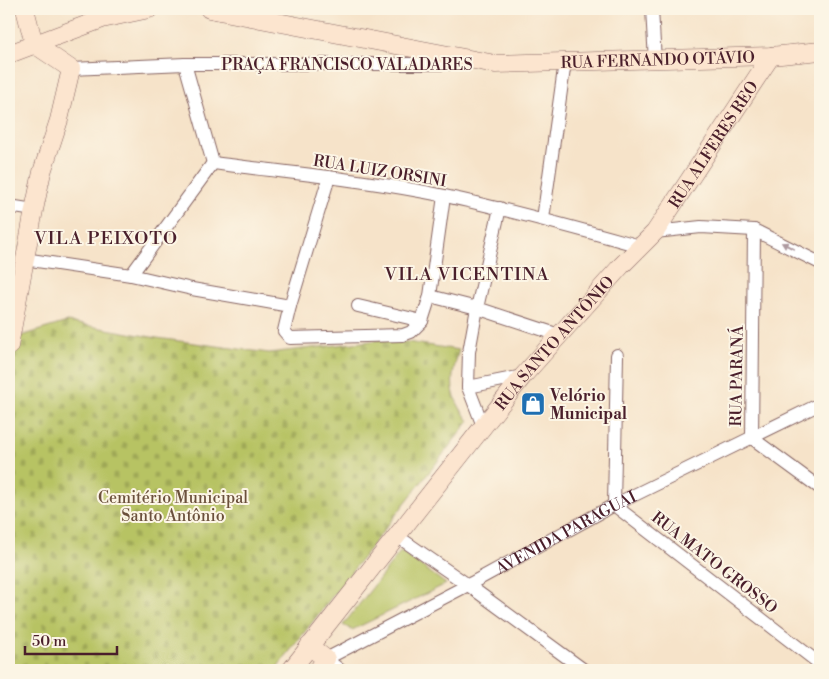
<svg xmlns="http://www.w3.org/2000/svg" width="829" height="679" viewBox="0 0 829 679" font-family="'Libre Bodoni',serif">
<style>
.green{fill:#b7c364;stroke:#807148}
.cemetery{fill:url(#cemetery-stones);stroke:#807148}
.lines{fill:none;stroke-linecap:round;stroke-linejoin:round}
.street-casing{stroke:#866462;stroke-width:14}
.secondary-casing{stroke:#866462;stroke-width:19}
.street{stroke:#fff;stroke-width:12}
.secondary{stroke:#fce5cf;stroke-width:18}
.oneway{fill:#ae9aa0}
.labels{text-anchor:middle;stroke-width:4;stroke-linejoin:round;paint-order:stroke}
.street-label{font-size:16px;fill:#4a1f2b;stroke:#fcf5e5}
.poi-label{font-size:16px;font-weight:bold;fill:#4a1f2b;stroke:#fcf5e5;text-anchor:start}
.park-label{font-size:16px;fill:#6b503c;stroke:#fcf5e5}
.neighbourhood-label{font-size:18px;letter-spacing:1px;fill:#4a1f2b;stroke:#fcf5e5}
</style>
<defs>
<pattern id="cemetery-stones" width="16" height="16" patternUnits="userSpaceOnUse" patternTransform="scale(1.25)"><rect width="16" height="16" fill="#b7c364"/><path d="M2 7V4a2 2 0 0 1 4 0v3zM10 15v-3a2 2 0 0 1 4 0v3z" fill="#9fa757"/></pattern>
</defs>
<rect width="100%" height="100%" fill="#fcf5e5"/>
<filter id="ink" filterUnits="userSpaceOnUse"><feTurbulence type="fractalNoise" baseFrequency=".02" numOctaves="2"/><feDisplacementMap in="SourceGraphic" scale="10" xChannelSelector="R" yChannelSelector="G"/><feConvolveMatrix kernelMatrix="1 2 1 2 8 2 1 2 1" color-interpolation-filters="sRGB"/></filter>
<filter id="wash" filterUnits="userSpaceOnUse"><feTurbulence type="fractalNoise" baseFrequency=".0096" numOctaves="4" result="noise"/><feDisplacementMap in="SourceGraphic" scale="20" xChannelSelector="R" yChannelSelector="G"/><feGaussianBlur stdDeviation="1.12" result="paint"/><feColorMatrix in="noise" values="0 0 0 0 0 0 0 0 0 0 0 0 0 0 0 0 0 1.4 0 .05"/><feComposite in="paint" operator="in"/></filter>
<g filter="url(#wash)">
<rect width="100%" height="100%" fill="#f6e3c9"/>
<path class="green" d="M 401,551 L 446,584 L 352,630 L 343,625 Z"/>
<path class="cemetery" d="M 67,322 L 157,338 L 269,353 L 388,339 L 459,350 C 450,380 448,394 469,421 L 275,670 L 9,670 L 9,389 L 17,337 Z"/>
</g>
<g filter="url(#ink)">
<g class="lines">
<defs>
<g id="street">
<path d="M 652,9 L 655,61"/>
<path d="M 185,64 L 213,163"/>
<path d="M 71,69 L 185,64 L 465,64"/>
<path d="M 213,163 C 290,173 369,180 445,196 C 511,210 575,228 640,246"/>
<path d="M 329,177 L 290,306 L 284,331 L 290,338 L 403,335 L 411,332 L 422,321 L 430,296 L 444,196"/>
<path d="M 9,206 L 34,210"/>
<path d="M 543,219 L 565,62"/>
<path d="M 754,230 L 752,438 L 820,488"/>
<path d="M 655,232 L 701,227 L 754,230 L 820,263"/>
<path d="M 24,259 L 131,275 L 192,289 L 290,306"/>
<path d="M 131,275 L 213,163"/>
<path d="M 430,296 L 477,308 L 559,335"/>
<path d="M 358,306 L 422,321"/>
<path d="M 617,355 L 614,505 L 820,664"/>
<path d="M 468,387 L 523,376"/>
<path d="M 483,426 L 468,387 L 469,352 L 477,308 L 500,208"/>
<path d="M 397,536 L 468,585 L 584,670"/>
<path id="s1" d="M 340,670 L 326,659 L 468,585 L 614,505 L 820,404"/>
</g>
<g id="secondary">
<path d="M 25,9 L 34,44"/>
<path id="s2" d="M 209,9 L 495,64 L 771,56 L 820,51"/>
<path d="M 9,54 L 102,19 L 149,9"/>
<path d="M 9,346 L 34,210 L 42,172 L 59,120 L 71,69 L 34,44"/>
<path d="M 309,646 L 326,659 L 318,670"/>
<path id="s3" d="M 291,670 L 523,376 L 621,266 L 655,232 L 771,56"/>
</g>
</defs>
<use href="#street" class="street-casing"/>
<use href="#secondary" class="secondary-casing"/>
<use href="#street" class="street"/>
<use href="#secondary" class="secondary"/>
</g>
<defs><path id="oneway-solid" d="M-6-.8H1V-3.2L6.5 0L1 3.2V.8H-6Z" transform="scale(1.25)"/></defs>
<use class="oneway" href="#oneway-solid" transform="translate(788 246) rotate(-153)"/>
</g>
<defs>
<symbol id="shop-square" viewBox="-11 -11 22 22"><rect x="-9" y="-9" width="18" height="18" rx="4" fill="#1f6fb2" stroke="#fcf5e5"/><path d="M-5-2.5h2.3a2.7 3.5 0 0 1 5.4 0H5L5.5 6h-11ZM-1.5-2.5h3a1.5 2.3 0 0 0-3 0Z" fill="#fff"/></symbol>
</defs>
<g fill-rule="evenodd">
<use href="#shop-square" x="519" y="390" width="28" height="28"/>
</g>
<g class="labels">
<g class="street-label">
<text dy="6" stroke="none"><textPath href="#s2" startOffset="454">RUA FERNANDO OTÁVIO</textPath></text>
<text x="347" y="70">PRAÇA FRANCISCO VALADARES</text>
<text dy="6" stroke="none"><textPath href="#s3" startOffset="675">RUA ALFERES REO</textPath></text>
<text transform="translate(380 170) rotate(9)" y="6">RUA LUIZ ORSINI</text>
<text dy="6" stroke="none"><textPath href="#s3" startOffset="420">RUA SANTO ANTÔNIO</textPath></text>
<text transform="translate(736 376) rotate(-89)" y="6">RUA PARANÁ</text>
<text dy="6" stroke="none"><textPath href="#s1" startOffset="289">AVENIDA PARAGUAI</textPath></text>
<text transform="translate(715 562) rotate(38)" y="6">RUA MATO GROSSO</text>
</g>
<g class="poi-label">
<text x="550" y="401">Velório<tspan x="550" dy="18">Municipal</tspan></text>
</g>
<g class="park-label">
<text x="173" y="503">Cemitério Municipal<tspan x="173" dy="18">Santo Antônio</tspan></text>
</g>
<g class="neighbourhood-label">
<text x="106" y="244">VILA PEIXOTO</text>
<text x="467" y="280">VILA VICENTINA</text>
</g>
</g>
<rect width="829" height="679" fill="none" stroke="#fcf5e5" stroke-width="30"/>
<path d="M25 646v8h92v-8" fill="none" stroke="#4a1f2b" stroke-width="2.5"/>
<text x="32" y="646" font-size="15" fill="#4a1f2b" stroke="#fcf5e5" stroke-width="4" paint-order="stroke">50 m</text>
</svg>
